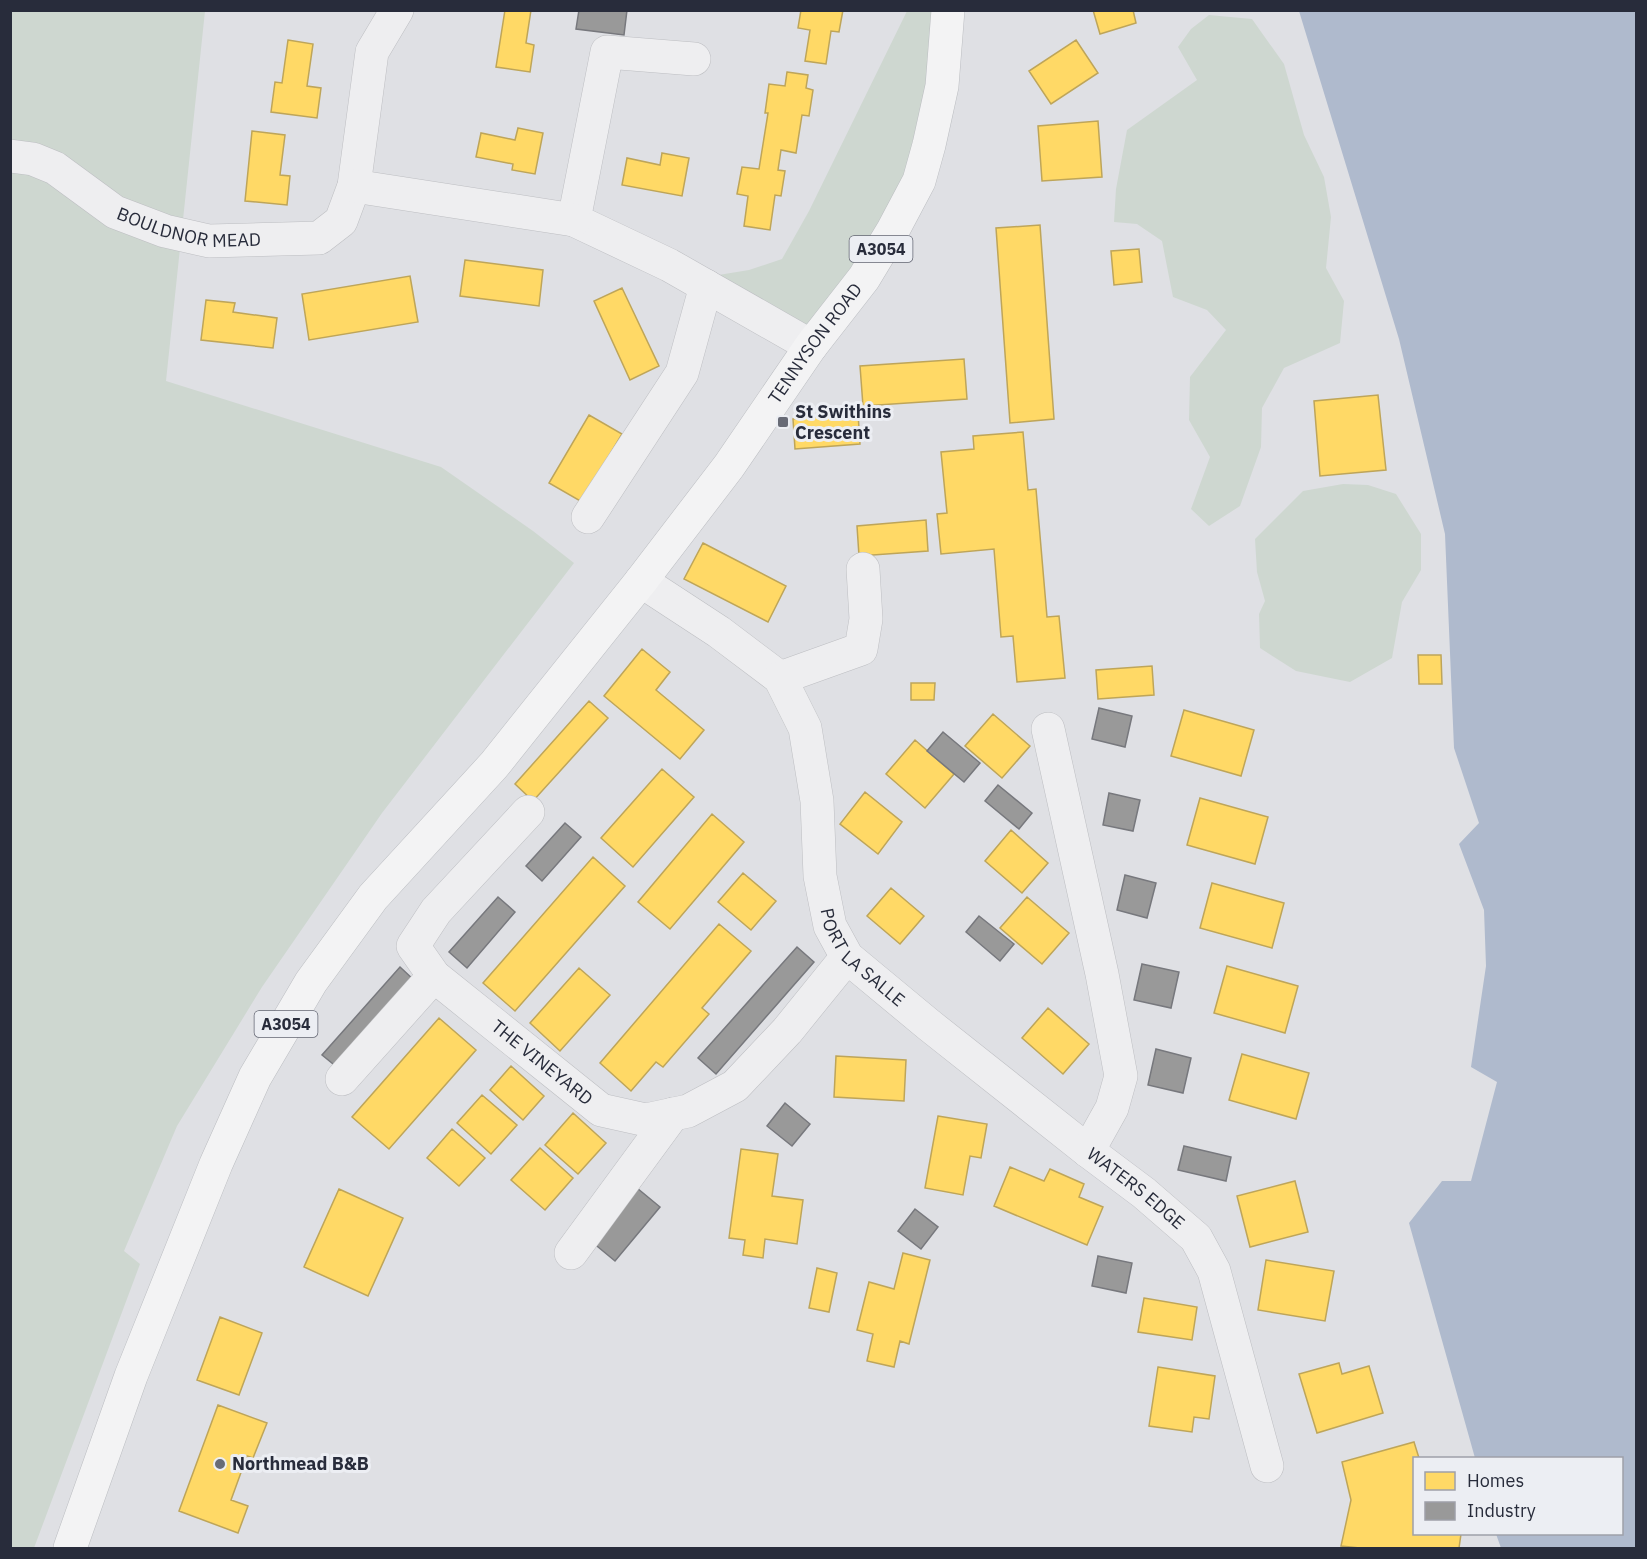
<svg xmlns="http://www.w3.org/2000/svg" width="1647" height="1559" viewBox="0 0 1647 1559" font-family="'IBM Plex Sans',sans-serif">
<style>
.green{fill:#ced7d0}
.water{fill:#afbacd}
.homes{fill:#ffd966;stroke:#bea559;stroke-width:1.5}
.industry{fill:#999;stroke:#77787d;stroke-width:1.5}
.lines{fill:none;stroke-linecap:round;stroke-linejoin:round}
.minor-casing{stroke:#bdbec2;stroke-width:34}
.major-casing{stroke:#bbbdc1;stroke-width:34}
.minor{stroke:#eeeef0;stroke-width:33}
.major{stroke:#f3f3f4;stroke-width:33}
.poi-dot{fill:#686b76;stroke:#eceef3;stroke-width:2}
.labels{text-anchor:middle;stroke-width:6;stroke-linejoin:round;paint-order:stroke}
.shield{fill:#eceef3;stroke:#636672;stroke-width:1.5}
.shield-label{font-size:16px;font-weight:bold;fill:#282c3b}
.street-label{font-size:18px;fill:#282c3b;stroke:#eceef3}
.poi-label{font-size:18px;font-weight:bold;fill:#282c3b;stroke:#eceef3;text-anchor:start}
</style>
<rect width="100%" height="100%" fill="#dfe0e4"/>
<path class="green" d="M 11,11 L 205,11 L 166,381 L 441,467 L 533,531 L 574,563 L 382,813 L 262,987 L 177,1126 L 124,1251 L 140,1264 L 34,1548 L 11,1548 Z
M 907,11 L 948,11 L 929,145 L 811,346 L 694,279 L 749,270 L 782,259 L 809,211 Z
M 1209,15 L 1252,19 L 1284,64 L 1304,135 L 1324,177 L 1331,217 L 1326,268 L 1344,301 L 1340,343 L 1284,368 L 1262,408 L 1261,447 L 1240,506 L 1209,526 L 1191,509 L 1210,457 L 1189,420 L 1190,377 L 1226,330 L 1207,310 L 1173,297 L 1162,241 L 1137,224 L 1114,222 L 1116,189 L 1127,130 L 1197,80 L 1178,47 L 1191,29 Z
M 1343,484 L 1368,485 L 1396,494 L 1421,534 L 1421,570 L 1402,602 L 1392,658 L 1350,682 L 1296,671 L 1260,648 L 1259,614 L 1265,601 L 1257,572 L 1255,539 L 1303,491 Z"/>
<path class="water" d="M 1299,11 L 1636,11 L 1636,1548 L 1501,1548 L 1496,1534 L 1622,1534 L 1622,1458 L 1475,1458 L 1409,1223 L 1442,1181 L 1471,1181 L 1497,1082 L 1471,1067 L 1486,966 L 1484,910 L 1459,844 L 1479,823 L 1454,748 L 1445,534 L 1399,339 Z"/>
<path class="homes" d="M 505,10 L 531,10 L 526,43 L 534,45 L 530,72 L 496,67 Z
M 801,10 L 843,10 L 839,32 L 831,31 L 826,64 L 805,61 L 810,30 L 798,28 Z
M 1093,10 L 1133,10 L 1136,23 L 1100,34 Z
M 288,40 L 313,44 L 307,86 L 321,88 L 317,118 L 271,112 L 275,82 L 282,83 Z
M 1076,40 L 1098,73 L 1051,104 L 1029,71 Z
M 787,72 L 808,75 L 806,88 L 813,90 L 809,116 L 802,115 L 796,153 L 781,150 L 778,170 L 785,171 L 781,196 L 775,195 L 770,230 L 744,226 L 748,196 L 737,194 L 742,167 L 759,169 L 768,113 L 765,113 L 769,84 L 785,86 Z
M 1098,121 L 1102,177 L 1042,181 L 1038,126 Z
M 518,128 L 543,133 L 535,174 L 512,170 L 513,164 L 476,157 L 481,133 L 515,140 Z
M 252,131 L 285,135 L 280,175 L 290,176 L 287,205 L 245,201 Z
M 662,153 L 689,158 L 682,196 L 622,185 L 627,158 L 660,165 Z
M 1040,225 L 1054,419 L 1010,423 L 996,228 Z
M 1139,249 L 1142,282 L 1114,285 L 1111,251 Z
M 465,260 L 543,270 L 539,306 L 460,296 Z
M 410,276 L 418,322 L 309,340 L 302,294 Z
M 622,288 L 659,366 L 630,380 L 594,301 Z
M 206,300 L 235,303 L 233,312 L 277,318 L 273,348 L 201,340 Z
M 964,359 L 967,399 L 863,406 L 860,366 Z
M 1378,395 L 1386,470 L 1320,476 L 1314,401 Z
M 858,413 L 860,444 L 795,449 L 793,419 Z
M 589,415 L 622,434 L 582,502 L 549,483 Z
M 1023,432 L 1028,490 L 1036,489 L 1047,617 L 1059,616 L 1065,678 L 1017,682 L 1013,636 L 1001,637 L 994,549 L 941,554 L 937,514 L 947,513 L 941,452 L 974,449 L 973,436 Z
M 926,520 L 928,551 L 859,556 L 857,526 Z
M 703,543 L 786,586 L 768,622 L 684,579 Z
M 642,649 L 670,672 L 656,690 L 704,730 L 680,759 L 604,696 Z
M 1418,655 L 1441,655 L 1442,684 L 1419,684 Z
M 1152,666 L 1154,695 L 1098,699 L 1096,670 Z
M 911,683 L 935,683 L 934,700 L 911,700 Z
M 589,701 L 608,718 L 533,801 L 515,784 Z
M 1184,710 L 1254,730 L 1241,776 L 1171,756 Z
M 993,714 L 1030,746 L 1002,778 L 965,746 Z
M 915,740 L 954,774 L 925,808 L 886,774 Z
M 662,769 L 694,797 L 633,867 L 601,838 Z
M 865,792 L 902,822 L 878,854 L 840,824 Z
M 1200,798 L 1268,817 L 1255,864 L 1187,845 Z
M 712,814 L 744,842 L 670,929 L 638,902 Z
M 1011,830 L 1048,863 L 1022,893 L 985,861 Z
M 593,857 L 625,886 L 515,1011 L 483,983 Z
M 743,873 L 776,901 L 751,930 L 718,902 Z
M 1212,883 L 1284,903 L 1272,948 L 1200,928 Z
M 891,888 L 924,916 L 900,944 L 867,916 Z
M 1027,897 L 1069,933 L 1042,964 L 1000,928 Z
M 719,924 L 751,951 L 702,1008 L 709,1014 L 663,1067 L 656,1062 L 631,1091 L 600,1063 Z
M 1227,966 L 1298,986 L 1285,1033 L 1214,1013 Z
M 579,968 L 610,995 L 560,1051 L 530,1023 Z
M 1048,1008 L 1089,1044 L 1063,1074 L 1022,1038 Z
M 439,1018 L 476,1050 L 389,1149 L 352,1117 Z
M 1242,1054 L 1309,1073 L 1296,1119 L 1229,1100 Z
M 836,1056 L 906,1060 L 904,1101 L 834,1097 Z
M 511,1066 L 544,1096 L 523,1120 L 490,1090 Z
M 482,1095 L 517,1125 L 491,1154 L 457,1123 Z
M 573,1113 L 606,1143 L 578,1174 L 545,1145 Z
M 938,1116 L 987,1124 L 981,1158 L 970,1156 L 963,1195 L 925,1188 Z
M 452,1129 L 485,1158 L 459,1186 L 427,1158 Z
M 540,1148 L 573,1178 L 545,1210 L 511,1180 Z
M 741,1149 L 778,1154 L 772,1196 L 803,1200 L 797,1244 L 765,1239 L 763,1258 L 743,1255 L 745,1240 L 729,1238 Z
M 1010,1167 L 1044,1181 L 1050,1169 L 1084,1184 L 1079,1197 L 1103,1207 L 1087,1245 L 994,1206 Z
M 1295,1181 L 1308,1232 L 1250,1247 L 1237,1196 Z
M 339,1189 L 403,1218 L 368,1296 L 304,1267 Z
M 903,1253 L 930,1260 L 909,1344 L 900,1341 L 894,1367 L 867,1361 L 873,1334 L 857,1330 L 869,1282 L 894,1289 Z
M 1266,1260 L 1334,1271 L 1325,1321 L 1258,1310 Z
M 817,1268 L 837,1273 L 829,1312 L 809,1308 Z
M 1144,1298 L 1197,1307 L 1192,1340 L 1138,1332 Z
M 220,1317 L 262,1333 L 239,1395 L 197,1380 Z
M 1339,1363 L 1342,1374 L 1369,1366 L 1383,1413 L 1317,1433 L 1299,1374 Z
M 1158,1367 L 1215,1376 L 1209,1419 L 1194,1417 L 1192,1432 L 1149,1426 Z
M 218,1405 L 267,1423 L 253,1458 L 247,1456 L 231,1500 L 248,1506 L 238,1533 L 179,1511 Z
M 1414,1442 L 1419,1458 L 1414,1458 L 1414,1534 L 1461,1534 L 1459,1548 L 1360,1548 L 1341,1546 L 1351,1500 L 1342,1462 Z"/>
<path class="industry" d="M 579,10 L 627,10 L 624,35 L 576,29 Z
M 1099,708 L 1132,716 L 1125,747 L 1092,739 Z
M 943,732 L 980,763 L 964,782 L 927,751 Z
M 998,785 L 1032,813 L 1019,829 L 985,801 Z
M 1109,793 L 1140,800 L 1133,831 L 1103,825 Z
M 565,823 L 581,837 L 542,881 L 526,866 Z
M 1125,875 L 1156,883 L 1147,918 L 1117,910 Z
M 498,897 L 515,912 L 467,968 L 449,952 Z
M 979,916 L 1014,944 L 1000,961 L 966,932 Z
M 797,947 L 814,962 L 716,1074 L 698,1058 Z
M 1142,964 L 1179,972 L 1171,1008 L 1134,1000 Z
M 400,967 L 415,981 L 338,1068 L 322,1055 Z
M 1156,1049 L 1191,1058 L 1183,1093 L 1148,1085 Z
M 785,1103 L 810,1124 L 792,1146 L 767,1126 Z
M 1184,1146 L 1231,1157 L 1226,1181 L 1178,1170 Z
M 637,1188 L 660,1207 L 615,1261 L 592,1242 Z
M 915,1209 L 938,1227 L 921,1249 L 898,1231 Z
M 1098,1256 L 1132,1263 L 1126,1293 L 1092,1286 Z"/>
<g class="lines">
<defs>
<g id="minor">
<path d="M 694,59 L 607,52 L 574,220 L 669,265 L 811,346"/>
<path id="s1" d="M 10,156 L 33,159 L 55,168 L 115,212 L 165,231 L 209,241 L 319,238 L 341,221 L 354,186 L 372,52 L 397,10"/>
<path d="M 354,186 L 574,220"/>
<path d="M 588,517 L 682,373 L 706,286"/>
<path id="s2" d="M 641,581 L 719,632 L 780,678 L 805,728 L 817,801 L 820,876 L 830,926 L 847,957 L 929,1025 L 1088,1151 L 1144,1193 L 1196,1238 L 1214,1271 L 1267,1466"/>
<path d="M 780,678 L 861,649 L 866,619 L 863,569"/>
<path d="M 1048,729 L 1102,974 L 1121,1076 L 1112,1108 L 1088,1151"/>
<path id="s3" d="M 528,812 L 436,911 L 413,946 L 434,976 L 601,1110 L 646,1120 L 688,1111 L 735,1086 L 787,1031 L 847,957"/>
<path d="M 342,1079 L 434,976"/>
<path d="M 571,1253 L 673,1114"/>
</g>
<g id="major">
<path id="s4" d="M 70,1548 L 131,1376 L 216,1164 L 255,1077 L 311,982 L 373,897 L 494,765 L 641,581 L 729,466 L 811,346 L 864,278 L 893,230 L 919,181 L 929,145 L 942,86 L 948,10"/>
</g>
</defs>
<use href="#minor" class="minor-casing"/>
<use href="#major" class="major-casing"/>
<use href="#minor" class="minor"/>
<use href="#major" class="major"/>
</g>
<g class="poi-dot">
<rect x="777" y="416" width="12" height="12" rx="3"/>
<circle cx="220" cy="1464" r="6"/>
</g>
<g class="labels">
<g class="shield">
<rect x="849.5" y="236" width="63" height="26" rx="4.5"/>
<rect x="254.5" y="1011" width="63" height="26" rx="4.5"/>
</g>
<g class="shield-label">
<text x="881" y="255">A3054</text>
<text x="286" y="1030">A3054</text>
</g>
<g class="street-label">
<text dy="6" stroke="none"><textPath href="#s1" startOffset="198">BOULDNOR MEAD</textPath></text>
<text dy="6" stroke="none"><textPath href="#s4" startOffset="1431">TENNYSON ROAD</textPath></text>
<text dy="6" stroke="none"><textPath href="#s2" startOffset="470">PORT LA SALLE</textPath></text>
<text dy="6" stroke="none"><textPath href="#s3" startOffset="352">THE VINEYARD</textPath></text>
<text dy="6" stroke="none"><textPath href="#s2" startOffset="831">WATERS EDGE</textPath></text>
</g>
<g class="poi-label">
<text x="795" y="418">St Swithins<tspan x="795" dy="21">Crescent</tspan></text>
<text x="232" y="1470">Northmead B&amp;B</text>
</g>
</g>
<rect width="1647" height="1559" fill="none" stroke="#282c3b" stroke-width="24"/>
<rect x="1413" y="1457" width="210" height="78" fill="#eceef3" stroke="#9ea0a9" stroke-width="1.5"/>
<rect x="1425" y="1472" width="30" height="18" fill="#ffd966" stroke="#9ea0a9" stroke-width="1.5"/>
<text x="1467" y="1487" font-size="18" fill="#282c3b">Homes</text>
<rect x="1425" y="1502" width="30" height="18" fill="#999999" stroke="#9ea0a9" stroke-width="1.5"/>
<text x="1467" y="1517" font-size="18" fill="#282c3b">Industry</text>
</svg>
